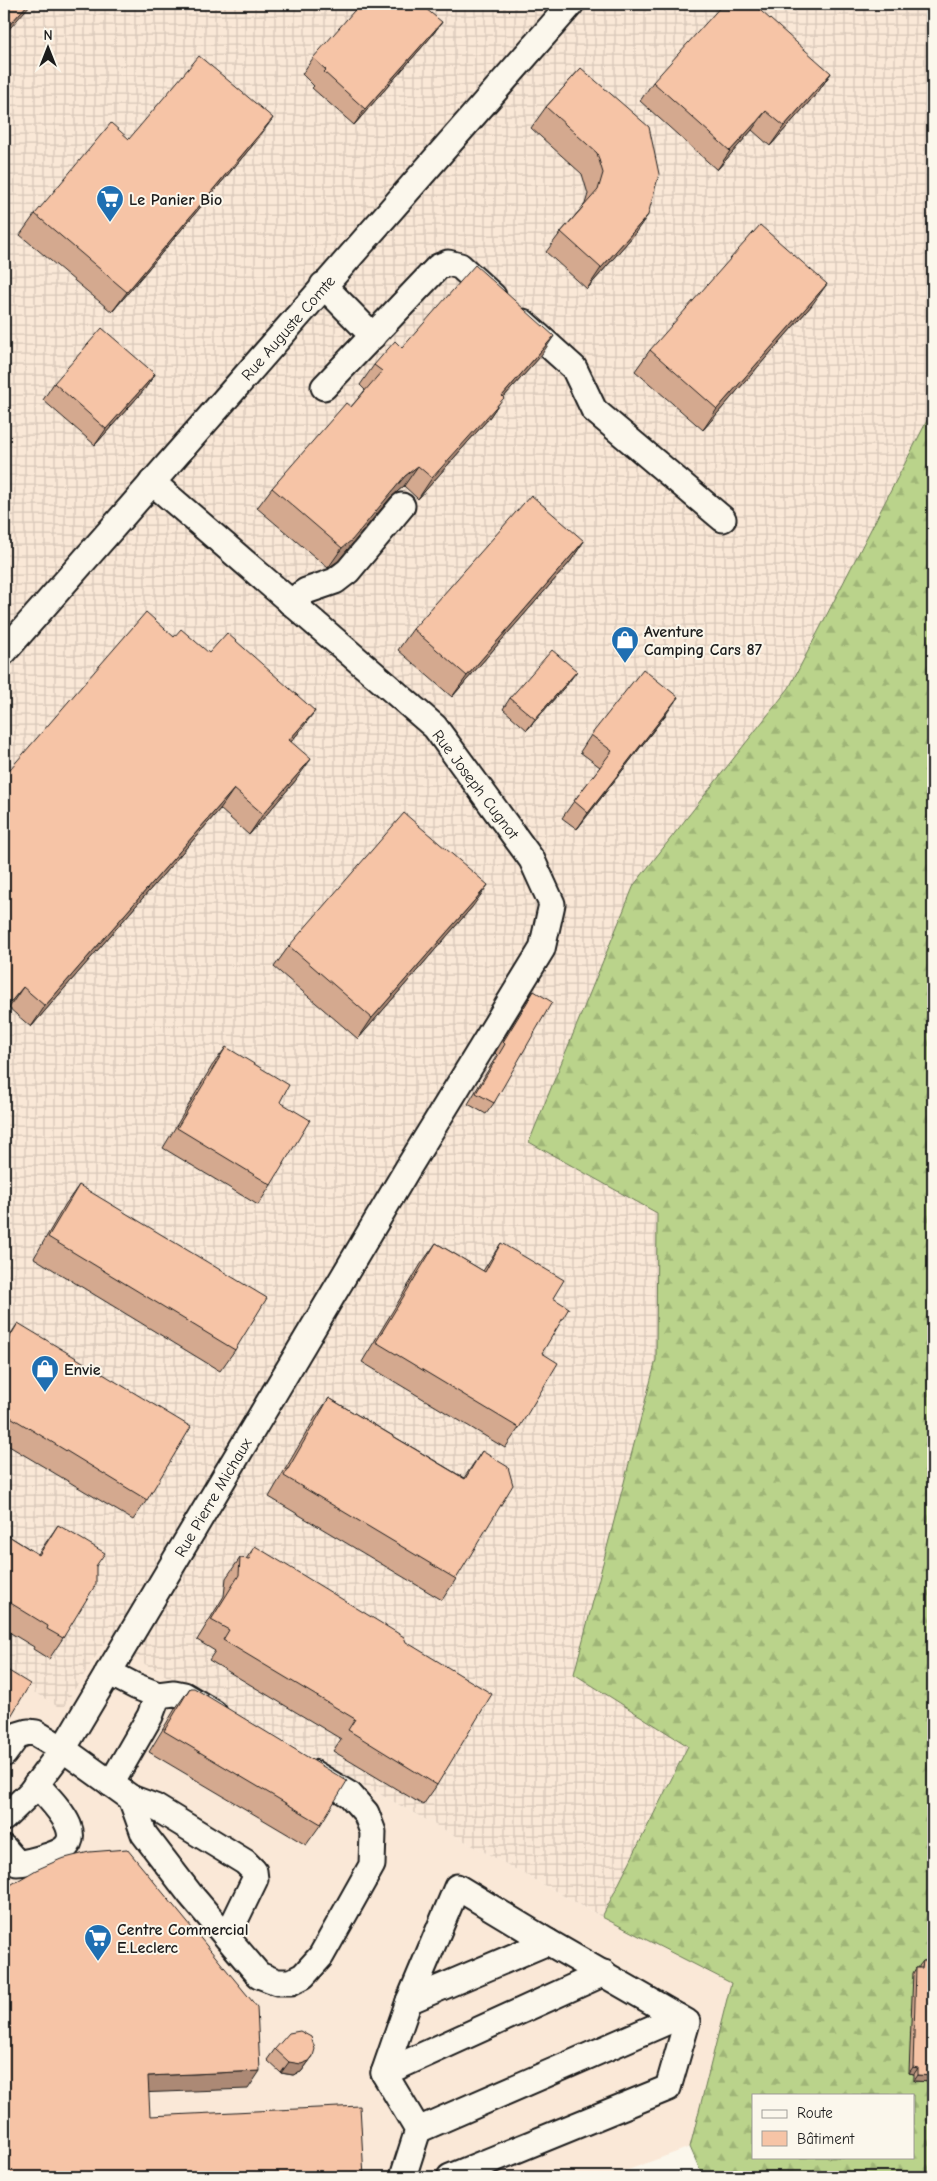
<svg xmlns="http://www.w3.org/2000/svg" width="937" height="2181" viewBox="0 0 937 2181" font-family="'Comic Neue',sans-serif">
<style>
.built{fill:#fae8d7}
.industrial{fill:url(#industrial-grid)}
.forest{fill:url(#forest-firs);stroke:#6b7854;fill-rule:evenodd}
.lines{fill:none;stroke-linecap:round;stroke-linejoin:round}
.minor-casing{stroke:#1c1c1c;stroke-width:29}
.minor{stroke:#fbf7ec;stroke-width:25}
.wall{fill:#d4a98f;stroke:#1c1c1c}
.shaded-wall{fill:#ac8974;stroke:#1c1c1c}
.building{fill:#f6c4a6;stroke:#1c1c1c}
.labels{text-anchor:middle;stroke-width:4;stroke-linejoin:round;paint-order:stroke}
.poi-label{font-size:16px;font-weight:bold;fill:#1c1c1c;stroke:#fbf7ec;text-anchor:start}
.street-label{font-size:16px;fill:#1c1c1c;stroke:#fbf7ec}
</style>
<defs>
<pattern id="industrial-grid" width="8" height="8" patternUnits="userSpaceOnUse" patternTransform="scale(1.25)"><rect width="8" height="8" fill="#fae8d7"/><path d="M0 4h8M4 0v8" fill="none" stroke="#d6c6b8"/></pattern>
<pattern id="forest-firs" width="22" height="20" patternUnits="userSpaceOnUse" patternTransform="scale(1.25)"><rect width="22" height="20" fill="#bad38b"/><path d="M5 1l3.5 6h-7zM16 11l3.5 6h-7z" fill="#9fb577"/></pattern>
</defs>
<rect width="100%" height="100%" fill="#fbf7ec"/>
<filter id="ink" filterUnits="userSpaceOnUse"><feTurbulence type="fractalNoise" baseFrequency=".02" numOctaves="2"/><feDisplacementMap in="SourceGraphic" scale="10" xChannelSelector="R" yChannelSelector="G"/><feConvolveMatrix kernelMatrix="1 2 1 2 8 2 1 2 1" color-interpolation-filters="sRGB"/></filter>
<g filter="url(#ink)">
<path class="built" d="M 104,1641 L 602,1917 L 731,1983 L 690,2147 L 609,2177 L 4,2177 L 4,1674 L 62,1708 Z"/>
<path class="industrial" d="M 4,4 L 933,4 L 933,409 L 789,688 L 634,885 L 529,1142 L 657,1213 L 656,1360 L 574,1674 L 688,1745 L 602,1917 L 105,1642 L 62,1709 L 4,1674 Z"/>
<path class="forest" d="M 933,409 L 933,2177 L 703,2177 L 690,2147 L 731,1983 L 602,1917 L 688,1746 L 574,1674 L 656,1360 L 657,1213 L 529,1142 L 634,885 L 789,688 ZM 753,2095 L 913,2095 L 913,2157 L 753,2157 Z"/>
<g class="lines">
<defs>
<g id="minor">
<path d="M 323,285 L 373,336"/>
<path d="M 523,322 L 574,368 L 594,410 L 723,519"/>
<path d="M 324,387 L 438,267 L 448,263 L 460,266 L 493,296"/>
<path d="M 290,602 L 306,591 L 335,581 L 348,571 L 402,506"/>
<path id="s1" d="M 4,652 L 571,4"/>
<path d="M 108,1672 L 135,1686 L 158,1695 L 174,1693 L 184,1695 L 214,1713"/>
<path d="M 4,1754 L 18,1735 L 28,1732 L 36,1733 L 63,1749 L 131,1798 L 144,1834 L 190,1894 L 259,1975 L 277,1982 L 291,1982 L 303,1976 L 321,1956 L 372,1865 L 373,1832 L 366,1813 L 350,1795 L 313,1773"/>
<path d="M 111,1784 L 150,1716 L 158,1695"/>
<path d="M 131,1798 L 155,1807 L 245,1862 L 254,1871 L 255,1879 L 227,1937"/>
<path id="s2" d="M 4,1818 L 30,1793 L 63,1749 L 408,1168 L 542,949 L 552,904 L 532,860 L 435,727 L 152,482"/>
<path d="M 4,1848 L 17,1863 C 29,1863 39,1859 51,1855 C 95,1841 53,1803 36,1784"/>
<path d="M 409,2001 L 548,1942"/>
<path d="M 384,2073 L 604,1973"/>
<path d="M 418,2130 L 678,2017"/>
<path d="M 403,2177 L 418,2130 L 384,2073 L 409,2001 L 457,1887 L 548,1942 L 687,2022 L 668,2088 L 450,2177"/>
</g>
</defs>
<use href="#minor" class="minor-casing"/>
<use href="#minor" class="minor"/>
</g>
<path class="wall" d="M 442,22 L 430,38 L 354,125 L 312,88 L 314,86 L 302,74 L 313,58 Z
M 581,68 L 633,236 L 587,289 L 546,252 L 561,232 L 585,204 L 588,194 L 582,174 L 531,128 L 546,107 Z
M 831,73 L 818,92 L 770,146 L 752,130 L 717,170 L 640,101 L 653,82 Z
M 129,139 L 258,139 L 112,312 L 20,235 L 35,214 Z
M 812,305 L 703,430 L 635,371 L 650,350 Z
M 402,348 L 540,357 L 502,399 L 489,418 L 418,499 L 404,486 L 391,497 L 338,561 L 328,568 L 257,508 L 272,488 L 351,407 L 365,390 L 360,385 L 374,365 Z
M 155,374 L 144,390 L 95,445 L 43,400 L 54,383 Z
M 584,541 L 570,562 L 452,697 L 398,650 L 413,629 Z
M 174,637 L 300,731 L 291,742 L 296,780 L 249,835 L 220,809 L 31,1027 L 9,1008 Z
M 569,682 L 527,730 L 503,709 L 510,698 Z
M 667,713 L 577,829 L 562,818 L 574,801 L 600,767 L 580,752 L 591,735 Z
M 473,906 L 358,1039 L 274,967 L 289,946 Z
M 534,991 L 494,1103 L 486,1114 L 468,1104 L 497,1055 L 495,1053 L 526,1002 Z
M 226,1047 L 280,1102 L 271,1185 L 258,1205 L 163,1148 L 212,1066 Z
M 79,1185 L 235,1350 L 220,1371 L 34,1258 L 65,1205 Z
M 436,1243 L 483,1271 L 501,1243 L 553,1298 L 542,1353 L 519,1428 L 505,1448 L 362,1362 L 421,1264 Z
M 18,1323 L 147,1500 L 133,1520 L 4,1443 L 4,1344 Z
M 329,1398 L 464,1478 L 482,1451 L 456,1579 L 442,1600 L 269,1497 L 315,1418 Z
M 58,1525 L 96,1566 L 63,1638 L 49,1659 L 33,1649 L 34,1647 L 4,1629 L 4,1533 L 38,1554 Z
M 255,1546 L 437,1785 L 423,1805 L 333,1751 L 341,1739 L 209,1660 L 215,1651 L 197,1640 L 224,1596 L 226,1578 L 240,1558 L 246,1559 Z
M 190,1688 L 321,1824 L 306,1845 L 149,1752 L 175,1709 Z
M 923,1961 L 933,1961 L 933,2082 L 914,2081 L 914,2074 L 909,2073 L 913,1973 L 916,1968 L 919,1968 L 919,1966 Z
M 275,2049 L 313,2056 L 301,2072 L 293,2075 L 281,2073 L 267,2060 Z"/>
<path class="shaded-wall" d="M 28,4 L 31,4 L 4,35 L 4,31 Z
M 442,22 L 430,38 L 354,125 L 365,109 Z
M 831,73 L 818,92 L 770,146 L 784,126 Z
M 766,111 L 752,130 L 717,170 L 730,151 Z
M 273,118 L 258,139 L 112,312 L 127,292 Z
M 648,215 L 633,236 L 587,289 L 601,268 Z
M 827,284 L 812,305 L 703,430 L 717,409 Z
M 554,336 L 540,357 L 502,399 L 489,418 L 418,499 L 432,478 L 502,396 Z
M 155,374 L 144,390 L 95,445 L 106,429 Z
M 418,466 L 404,486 L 391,497 L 338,561 L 328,568 L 342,548 L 405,476 Z
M 584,541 L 570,562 L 452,697 L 467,676 Z
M 577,671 L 569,682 L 527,730 L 535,719 Z
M 678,697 L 667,713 L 577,829 L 588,813 Z
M 315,711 L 300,731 L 275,761 L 289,740 Z
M 311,759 L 296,780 L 249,835 L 263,814 Z
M 234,789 L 220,809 L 31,1027 L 45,1006 Z
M 488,885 L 473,906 L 358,1039 L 372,1018 Z
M 23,987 L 9,1008 L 4,1014 L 4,1010 Z
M 313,2056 L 301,2072 L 293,2075 L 281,2073 L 289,2062 Z
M 913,2067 L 918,2068 L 914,2074 L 909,2073 Z
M 260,2071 L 248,2089 L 136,2093 L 148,2076 Z
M 918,2075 L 933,2076 L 933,2082 L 914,2081 Z"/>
<path class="building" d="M 4,4 L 28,4 L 4,31 Z
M 360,4 L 420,4 L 442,22 L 365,109 L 324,72 L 326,70 L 313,58 Z
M 723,4 L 753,4 L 831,73 L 784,126 L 766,111 L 730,151 L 653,82 Z
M 199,56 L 273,118 L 127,292 L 35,214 L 111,123 L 129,139 Z
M 581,68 L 649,127 L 659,174 L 648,215 L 601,268 L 561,232 L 598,190 L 603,173 L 597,153 L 546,107 Z
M 760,225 L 827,284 L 717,409 L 650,350 Z
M 475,265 L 554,336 L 502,396 L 504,398 L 432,478 L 418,466 L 405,476 L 352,540 L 342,548 L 272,488 L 346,403 L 351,407 L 382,371 L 374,365 L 395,341 L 402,348 Z
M 102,328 L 155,374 L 106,429 L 54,383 Z
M 531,495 L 584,541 L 467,676 L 413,629 Z
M 146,612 L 174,637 L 181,629 L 209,653 L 227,633 L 315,711 L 289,740 L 311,759 L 263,814 L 234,789 L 45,1006 L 23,987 L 4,1010 L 4,776 Z
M 552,650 L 577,671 L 535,719 L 510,698 Z
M 643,669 L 678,697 L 588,813 L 574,801 L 612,751 L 591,735 Z
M 404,813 L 488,885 L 372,1018 L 289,946 Z
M 534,991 L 552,1002 L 494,1103 L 476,1093 L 505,1044 L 503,1042 Z
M 226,1047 L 289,1085 L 280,1102 L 310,1120 L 271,1185 L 177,1128 Z
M 79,1185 L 267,1298 L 235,1350 L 48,1237 Z
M 436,1243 L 485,1272 L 501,1243 L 564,1280 L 553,1298 L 569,1308 L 542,1353 L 558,1363 L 519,1428 L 376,1342 Z
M 18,1323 L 191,1427 L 147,1500 L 4,1413 L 4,1347 Z
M 329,1398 L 465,1479 L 482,1451 L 508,1467 L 513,1485 L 456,1579 L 284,1476 Z
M 58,1525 L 105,1553 L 96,1566 L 96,1584 L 63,1638 L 47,1629 L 48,1626 L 4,1599 L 4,1533 L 39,1555 Z
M 255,1546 L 404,1637 L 406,1642 L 492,1694 L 437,1785 L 348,1730 L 355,1719 L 223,1640 L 229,1630 L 211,1620 L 239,1575 L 240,1558 L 249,1559 Z
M 4,1668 L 30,1684 L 4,1728 Z
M 190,1688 L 194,1688 L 347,1781 L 321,1824 L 164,1731 Z
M 127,1849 L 257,2007 L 260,2071 L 148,2076 L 150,2116 L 360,2106 L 364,2177 L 4,2177 L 4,1891 L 12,1884 L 36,1870 L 61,1859 L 89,1852 Z
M 923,1961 L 933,1961 L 933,2076 L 918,2075 L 918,2068 L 913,2067 L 916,1968 L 922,1968 Z
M 300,2031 L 311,2037 L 315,2049 L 313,2056 L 309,2061 L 301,2064 L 289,2062 L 275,2049 L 289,2033 Z"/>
</g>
<defs>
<symbol id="supermarket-pin" viewBox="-11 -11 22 30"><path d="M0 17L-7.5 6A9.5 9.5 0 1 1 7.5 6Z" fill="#1f6fb2" stroke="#fbf7ec"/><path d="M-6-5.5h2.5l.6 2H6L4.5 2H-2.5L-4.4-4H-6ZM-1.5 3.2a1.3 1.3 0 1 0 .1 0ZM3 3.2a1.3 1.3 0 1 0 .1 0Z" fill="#fff"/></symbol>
<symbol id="shop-pin" viewBox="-11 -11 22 30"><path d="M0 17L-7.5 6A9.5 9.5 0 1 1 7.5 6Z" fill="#1f6fb2" stroke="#fbf7ec"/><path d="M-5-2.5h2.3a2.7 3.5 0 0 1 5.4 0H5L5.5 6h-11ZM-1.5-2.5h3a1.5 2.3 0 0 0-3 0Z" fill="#fff"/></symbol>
</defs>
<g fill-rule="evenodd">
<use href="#supermarket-pin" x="94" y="183" width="32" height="43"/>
<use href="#shop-pin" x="609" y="624" width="32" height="43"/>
<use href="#shop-pin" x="29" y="1353" width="32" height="43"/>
<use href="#supermarket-pin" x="82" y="1922" width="32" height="43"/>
</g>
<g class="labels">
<g class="poi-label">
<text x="129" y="205">Le Panier Bio</text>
<text x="644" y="637">Aventure<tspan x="644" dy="18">Camping Cars 87</tspan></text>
<text x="64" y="1375">Envie</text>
<text x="117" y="1935">Centre Commercial<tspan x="117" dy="18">E.Leclerc</tspan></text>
</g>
<g class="street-label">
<text dy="6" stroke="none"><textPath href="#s1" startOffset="431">Rue Auguste Comte</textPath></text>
<text transform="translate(476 784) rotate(53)" y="6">Rue Joseph Cugnot</text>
<text dy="6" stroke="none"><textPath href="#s2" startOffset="384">Rue Pierre Michaux</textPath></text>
</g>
</g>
<rect width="937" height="2181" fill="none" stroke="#fbf7ec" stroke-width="20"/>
<rect x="10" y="10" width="917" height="2161" fill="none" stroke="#1c1c1c" stroke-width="2" filter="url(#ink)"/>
<rect x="752" y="2094" width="162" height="65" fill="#fbf7ec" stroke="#a29f99"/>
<rect x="762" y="2110" width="25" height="8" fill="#fbf7ec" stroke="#a29f99"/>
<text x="797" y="2118" font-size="15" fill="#1c1c1c">Route</text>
<rect x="762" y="2131" width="25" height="15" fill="#f6c4a6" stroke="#a29f99"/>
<text x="797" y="2144" font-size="15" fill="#1c1c1c">Bâtiment</text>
<g transform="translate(48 48)" stroke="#fbf7ec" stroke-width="4" paint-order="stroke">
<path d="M0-4L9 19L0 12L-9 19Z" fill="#1c1c1c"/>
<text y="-8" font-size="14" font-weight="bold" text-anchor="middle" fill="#1c1c1c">N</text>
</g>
</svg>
